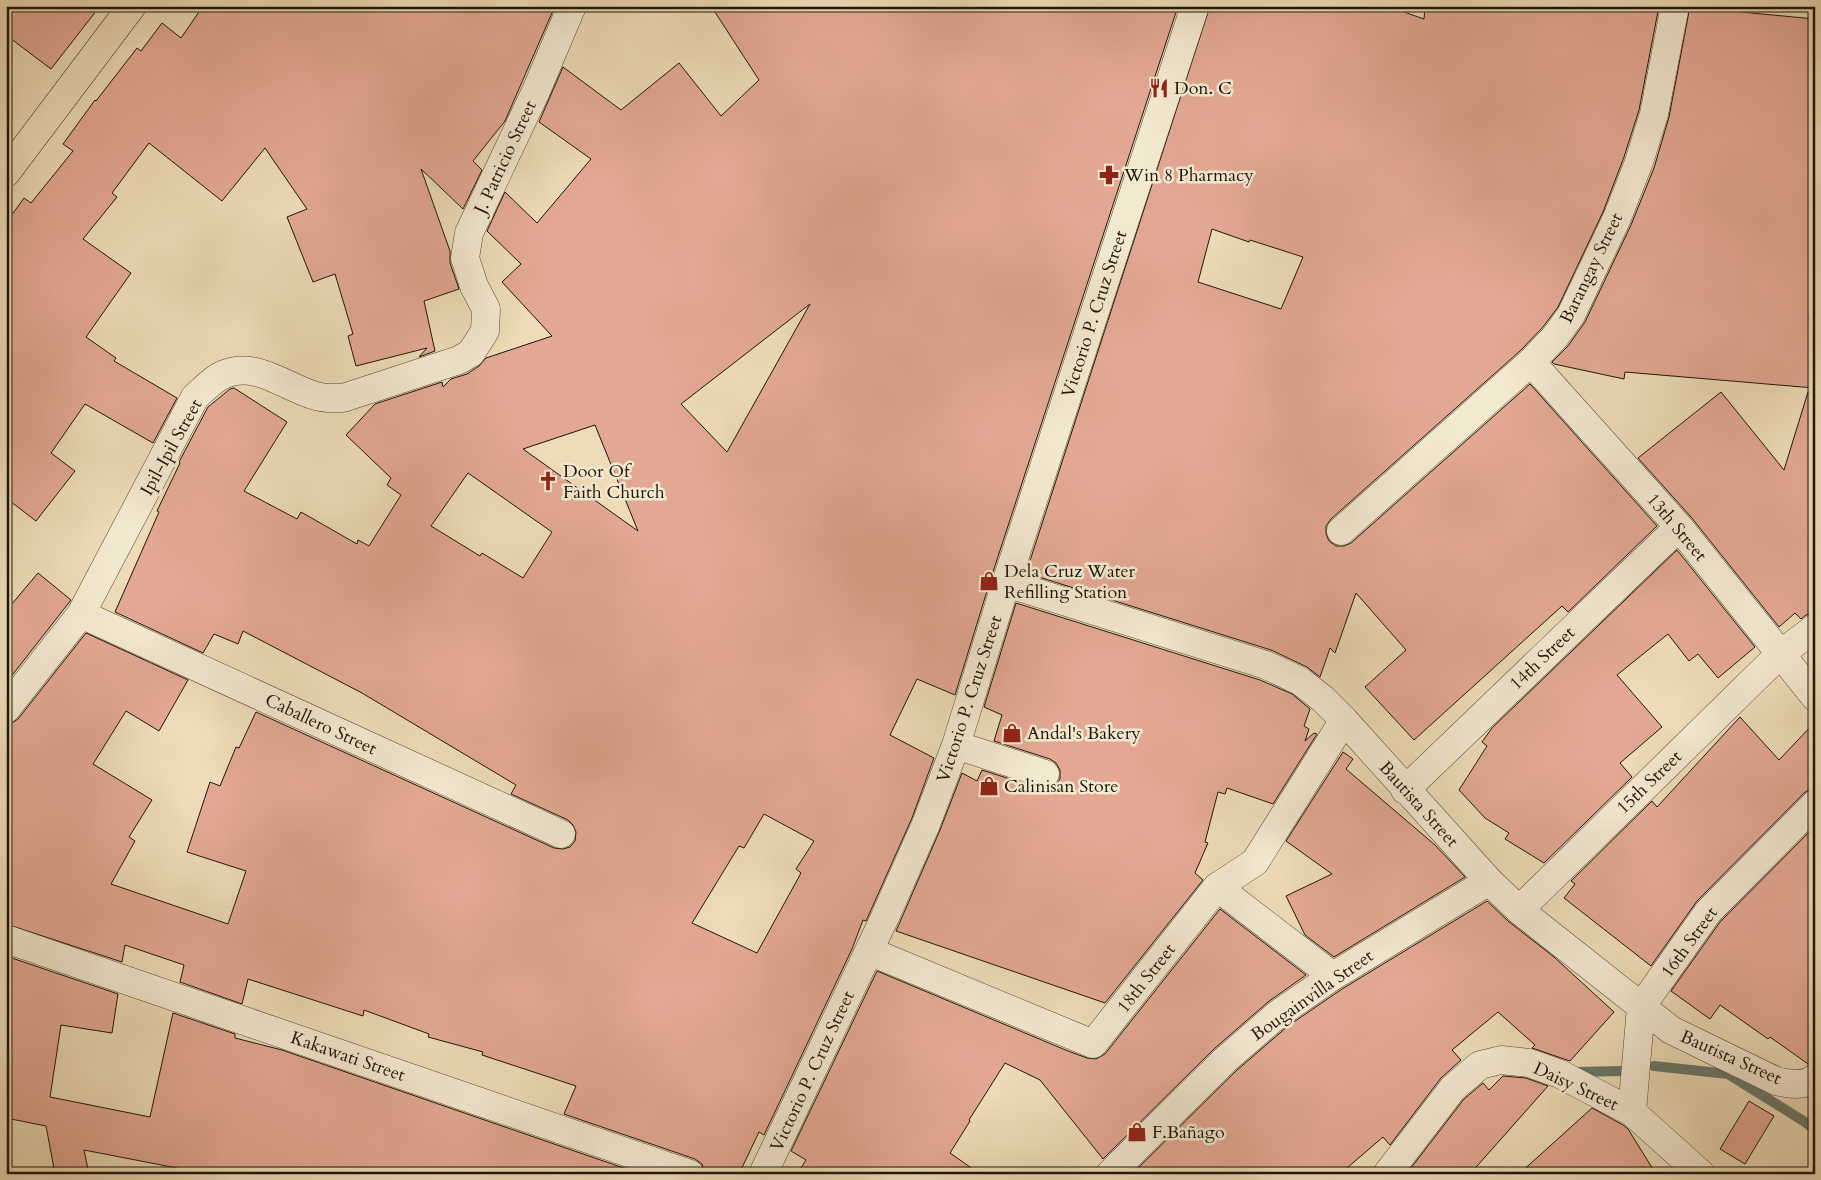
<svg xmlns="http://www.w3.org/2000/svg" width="1821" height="1180" viewBox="0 0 1821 1180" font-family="Cardo,serif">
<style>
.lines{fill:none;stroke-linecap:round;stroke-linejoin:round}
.stream{stroke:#67796b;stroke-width:10}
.building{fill:#e3a893;stroke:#1d1509;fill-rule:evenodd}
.minor-casing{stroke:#514734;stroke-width:29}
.major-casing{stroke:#1d1509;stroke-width:29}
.minor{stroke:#f3e8d0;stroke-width:28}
.major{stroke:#eddcb7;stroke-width:28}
.labels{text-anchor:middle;stroke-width:5;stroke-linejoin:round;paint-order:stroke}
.poi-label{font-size:18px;fill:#1d1509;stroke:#f3e8d0;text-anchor:start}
.street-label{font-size:18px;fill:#1d1509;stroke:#f3e8d0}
</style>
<rect width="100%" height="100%" fill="#eddcb7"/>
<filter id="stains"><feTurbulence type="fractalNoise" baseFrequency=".004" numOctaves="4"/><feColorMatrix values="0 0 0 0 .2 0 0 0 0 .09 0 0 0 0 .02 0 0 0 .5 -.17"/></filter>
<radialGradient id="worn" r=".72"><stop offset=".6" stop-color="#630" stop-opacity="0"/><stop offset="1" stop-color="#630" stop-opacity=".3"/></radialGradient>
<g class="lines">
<path class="stream" d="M 1654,1066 L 1728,1074 L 1805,1122 L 1815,1130
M 1574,1072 L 1623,1071"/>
</g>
<path class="building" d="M 6,6 L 100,6 L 51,69 L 6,35 Z
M 203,6 L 555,6 L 505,121 L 473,161 L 482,170 L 463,209 L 421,169 L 450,251 L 450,263 L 459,289 L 424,301 L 435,351 L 419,357 L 427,348 L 356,366 L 348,336 L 353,334 L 335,274 L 313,282 L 287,217 L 307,209 L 265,148 L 222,201 L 149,143 L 112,193 L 117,197 L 83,239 L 131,273 L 86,337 L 116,358 L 114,361 L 177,398 L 153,443 L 85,404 L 51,453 L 75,471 L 36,521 L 6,498 L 6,223 L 24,198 L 31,203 L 73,151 L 63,144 L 95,100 L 96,101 L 137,48 L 141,51 L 162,23 L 181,38 Z
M 711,6 L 1178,6 L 991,578 L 955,695 L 917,679 L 890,735 L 934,758 L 912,818 L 871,910 L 866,921 L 863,920 L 852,949 L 764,1135 L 759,1132 L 739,1174 L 705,1174 L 702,1164 L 695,1159 L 564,1114 L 576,1086 L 482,1055 L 483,1052 L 428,1037 L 429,1034 L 364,1010 L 363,1016 L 248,979 L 242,1004 L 180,982 L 184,965 L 125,945 L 122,962 L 6,924 L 6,724 L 12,723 L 18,719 L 86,633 L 188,680 L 159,731 L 126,711 L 93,764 L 152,800 L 129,837 L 135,841 L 111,884 L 228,924 L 246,871 L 187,852 L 210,782 L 220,786 L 236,747 L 239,748 L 256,712 L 554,848 L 563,849 L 570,847 L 575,841 L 576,832 L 573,825 L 568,820 L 511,794 L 516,785 L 362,693 L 243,631 L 238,644 L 214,634 L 203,653 L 115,612 L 159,512 L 157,511 L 180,463 L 179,462 L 208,407 L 230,389 L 234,388 L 287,422 L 244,491 L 297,519 L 301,512 L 357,544 L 358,540 L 369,546 L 401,495 L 387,485 L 391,478 L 346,435 L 375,404 L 442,382 L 443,387 L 451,379 L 467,374 L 479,366 L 486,358 L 552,336 L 502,282 L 521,264 L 487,231 L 505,192 L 537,223 L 591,159 L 539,122 L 563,67 L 621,110 L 679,63 L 721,116 L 759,80 ZM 810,304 L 727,452 L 681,404 ZM 595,425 L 638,531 L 523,449 ZM 468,473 L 552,532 L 523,578 L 482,553 L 480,556 L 431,526 ZM 764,814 L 814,841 L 796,869 L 801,873 L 757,953 L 692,923 L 739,846 L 744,848 Z
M 1210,6 L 1387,6 L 1424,19 L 1425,6 L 1659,6 L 1639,110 L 1624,157 L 1603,212 L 1558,307 L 1543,327 L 1520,351 L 1331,519 L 1326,526 L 1326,534 L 1329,541 L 1336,546 L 1344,546 L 1351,543 L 1530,384 L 1657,526 L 1568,612 L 1562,606 L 1414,740 L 1365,687 L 1406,650 L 1356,593 L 1335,653 L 1330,648 L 1320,677 L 1307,667 L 1271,650 L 1026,573 ZM 1212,229 L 1249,242 L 1250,240 L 1303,257 L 1281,309 L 1198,282 Z
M 1690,6 L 1717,6 L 1742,10 L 1741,12 L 1815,19 L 1815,317 L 1809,317 L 1814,388 L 1625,372 L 1624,379 L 1554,364 L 1552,362 L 1568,346 L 1585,322 L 1631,225 L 1654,168 L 1669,117 Z
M 1721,392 L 1784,470 L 1808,392 L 1815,394 L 1815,613 L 1806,615 L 1801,619 L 1795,613 L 1779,627 L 1691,517 L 1638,458 Z
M 1677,550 L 1755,647 L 1718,678 L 1698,654 L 1689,661 L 1668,634 L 1617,675 L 1662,727 L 1620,763 L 1632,777 L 1544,863 L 1505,839 L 1509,833 L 1485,818 L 1459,790 L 1487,746 L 1482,742 L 1492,728 Z
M 38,573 L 71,600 L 6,683 L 6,611 Z
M 1016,603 L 1260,680 L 1292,694 L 1310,709 L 1304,726 L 1309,729 L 1305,741 L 1314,733 L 1317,734 L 1273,804 L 1227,788 L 1225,794 L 1218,792 L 1205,842 L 1208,843 L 1195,873 L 1203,880 L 1105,1003 L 896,931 L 940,830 L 962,773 L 977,781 L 982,770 L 1041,789 L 1049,789 L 1056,785 L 1060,779 L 1060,770 L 1056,763 L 1050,759 L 994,741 L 1002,715 L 984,707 Z
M 1740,717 L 1779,760 L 1815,722 L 1815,789 L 1810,789 L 1804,793 L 1697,901 L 1651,966 L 1564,898 L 1575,884 L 1571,881 L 1652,801 L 1657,807 Z
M 1343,752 L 1353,759 L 1346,769 L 1435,845 L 1465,877 L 1334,957 L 1305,935 L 1286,896 L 1332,874 L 1286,841 Z
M 1815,826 L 1815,1062 L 1808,1064 L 1770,1037 L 1768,1039 L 1720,1005 L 1710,1019 L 1671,991 L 1720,922 Z
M 1487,901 L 1508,921 L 1554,957 L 1614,1012 L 1570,1061 L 1532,1048 L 1535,1045 L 1498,1012 L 1452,1050 L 1461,1060 L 1441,1078 L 1390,1145 L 1383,1137 L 1340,1174 L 1132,1174 L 1236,1071 L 1288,1026 L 1342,989 Z
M 1220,909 L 1306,975 L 1268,1002 L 1215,1048 L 1103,1159 L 1040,1080 L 1005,1063 L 969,1120 L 970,1121 L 950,1153 L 980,1174 L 797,1174 L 806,1160 L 791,1151 L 877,971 L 1068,1051 L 1087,1058 L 1096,1059 L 1105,1054 Z
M 6,956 L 118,994 L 112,1033 L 61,1025 L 50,1097 L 150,1117 L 173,1013 L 235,1034 L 235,1038 L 282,1050 L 641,1174 L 181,1174 L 182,1169 L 84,1150 L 89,1174 L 55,1174 L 46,1126 L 6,1118 Z
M 1503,1076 L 1526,1078 L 1548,1086 L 1470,1174 L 1416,1174 L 1411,1168 L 1464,1099 L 1483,1083 L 1489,1090 Z
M 1749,1101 L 1774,1116 L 1745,1164 L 1720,1149 Z
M 1592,1108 L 1623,1125 L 1628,1129 L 1656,1174 L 1519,1174 Z"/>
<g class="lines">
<defs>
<path id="minor" d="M 1531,362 L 1679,527 L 1815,697
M 1341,531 L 1531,362 L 1555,337 L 1571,315 L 1617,218 L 1639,162 L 1654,114 L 1675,6
M 1006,583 L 1266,665 L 1300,681 L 1323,699 L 1344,720 L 1489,881 L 1519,910 L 1671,1030 L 1776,1081 C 1789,1084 1804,1087 1815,1078
M 81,614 L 561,834
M 6,709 L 81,614 L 195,397 C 204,389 214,378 225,374 C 258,361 286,388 316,396 C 325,399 334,398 343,398 L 459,360 L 471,353 L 485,331 L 486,309 L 474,286 L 465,258 L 469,233 L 536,91 L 572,6
M 956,745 L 1045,774
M 1405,790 L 1679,527
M 1217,887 L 1333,976
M 1519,910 L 1779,655 L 1815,628
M 6,939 L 690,1174
M 869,951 L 1093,1044 L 1217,887 L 1255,862 L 1344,720
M 1632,1112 L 1641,1007 L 1708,912 L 1815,804
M 763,1174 L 885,917 L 926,824 L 956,745 L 1006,583 L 1195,6
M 1110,1174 L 1225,1060 L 1278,1014 L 1333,976 L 1489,881
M 1387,1174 L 1453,1088 L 1480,1065 L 1501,1060 L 1529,1063 L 1560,1074 L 1632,1112 L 1701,1174"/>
<path id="major" d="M 6,173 L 132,6"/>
</defs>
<use href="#minor" class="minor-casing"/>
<use href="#major" class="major-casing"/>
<use href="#minor" class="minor"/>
<use href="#major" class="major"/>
</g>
<defs>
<symbol id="restaurant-bare" viewBox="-9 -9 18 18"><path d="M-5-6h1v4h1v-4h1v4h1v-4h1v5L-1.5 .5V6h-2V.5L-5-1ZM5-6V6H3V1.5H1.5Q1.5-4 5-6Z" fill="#8f2418" stroke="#f3e8d0" stroke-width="2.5" paint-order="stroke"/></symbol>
<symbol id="pharmacy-bare" viewBox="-9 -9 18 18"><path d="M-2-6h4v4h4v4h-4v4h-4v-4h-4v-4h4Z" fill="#8f2418" stroke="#f3e8d0" stroke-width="2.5" paint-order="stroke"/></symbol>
<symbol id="church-bare" viewBox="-9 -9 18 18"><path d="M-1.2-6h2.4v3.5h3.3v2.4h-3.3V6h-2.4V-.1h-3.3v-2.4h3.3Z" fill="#8f2418" stroke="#f3e8d0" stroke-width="2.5" paint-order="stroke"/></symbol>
<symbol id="shop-bare" viewBox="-9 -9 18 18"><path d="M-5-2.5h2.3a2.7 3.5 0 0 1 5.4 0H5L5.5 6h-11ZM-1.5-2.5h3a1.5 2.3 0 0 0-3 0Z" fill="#8f2418" stroke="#f3e8d0" stroke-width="2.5" paint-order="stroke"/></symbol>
</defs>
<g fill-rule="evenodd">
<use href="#restaurant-bare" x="1145" y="74" width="28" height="28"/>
<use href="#pharmacy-bare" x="1095" y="161" width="28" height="28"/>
<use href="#church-bare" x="534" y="467" width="28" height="28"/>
<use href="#shop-bare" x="975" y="567" width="28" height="28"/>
<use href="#shop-bare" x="998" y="719" width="28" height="28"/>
<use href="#shop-bare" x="975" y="772" width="28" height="28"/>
<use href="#shop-bare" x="1123" y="1118" width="28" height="28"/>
</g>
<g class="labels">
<g class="poi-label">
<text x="1174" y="94">Don. C</text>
<text x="1124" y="181">Win 8 Pharmacy</text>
<text x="563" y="477">Door Of<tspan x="563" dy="21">Faith Church</tspan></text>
<text x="1004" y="577">Dela Cruz Water<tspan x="1004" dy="21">Refilling Station</tspan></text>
<text x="1027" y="739">Andal's Bakery</text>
<text x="1004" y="792">Calinisan Store</text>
<text x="1152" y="1138">F.Bañago</text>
</g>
<g class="street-label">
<text transform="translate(505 157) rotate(-65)" y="6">J. Patricio Street</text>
<text transform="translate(1591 268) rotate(-64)" y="6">Barangay Street</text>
<text transform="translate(1094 314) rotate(-72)" y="6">Victorio P. Cruz Street</text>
<text transform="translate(171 447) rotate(-61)" y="6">Ipil-Ipil Street</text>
<text transform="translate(1677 527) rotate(50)" y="6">13th Street</text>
<text transform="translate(1542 658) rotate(-44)" y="6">14th Street</text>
<text transform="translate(969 699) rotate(-72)" y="6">Victorio P. Cruz Street</text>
<text transform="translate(321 724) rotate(25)" y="6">Caballero Street</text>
<text transform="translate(1649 782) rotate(-44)" y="6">15th Street</text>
<text transform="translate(1419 804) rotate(48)" y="6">Bautista Street</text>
<text transform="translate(1689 942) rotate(-54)" y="6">16th Street</text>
<text transform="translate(1146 978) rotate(-52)" y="6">18th Street</text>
<text transform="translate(1312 995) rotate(-35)" y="6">Bougainvilla Street</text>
<text transform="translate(348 1056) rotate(19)" y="6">Kakawati Street</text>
<text transform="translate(1731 1057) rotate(24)" y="6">Bautista Street</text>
<text transform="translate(812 1071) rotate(-65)" y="6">Victorio P. Cruz Street</text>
<text transform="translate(1576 1086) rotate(25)" y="6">Daisy Street</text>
</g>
</g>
<rect width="1821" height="1180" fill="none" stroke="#eddcb7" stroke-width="25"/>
<rect x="8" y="8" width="1806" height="1165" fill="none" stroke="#1d1509" stroke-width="2.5"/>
<rect x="12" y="12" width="1796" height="1155" fill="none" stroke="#1d1509"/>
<rect width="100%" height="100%" filter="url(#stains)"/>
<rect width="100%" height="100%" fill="url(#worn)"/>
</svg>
